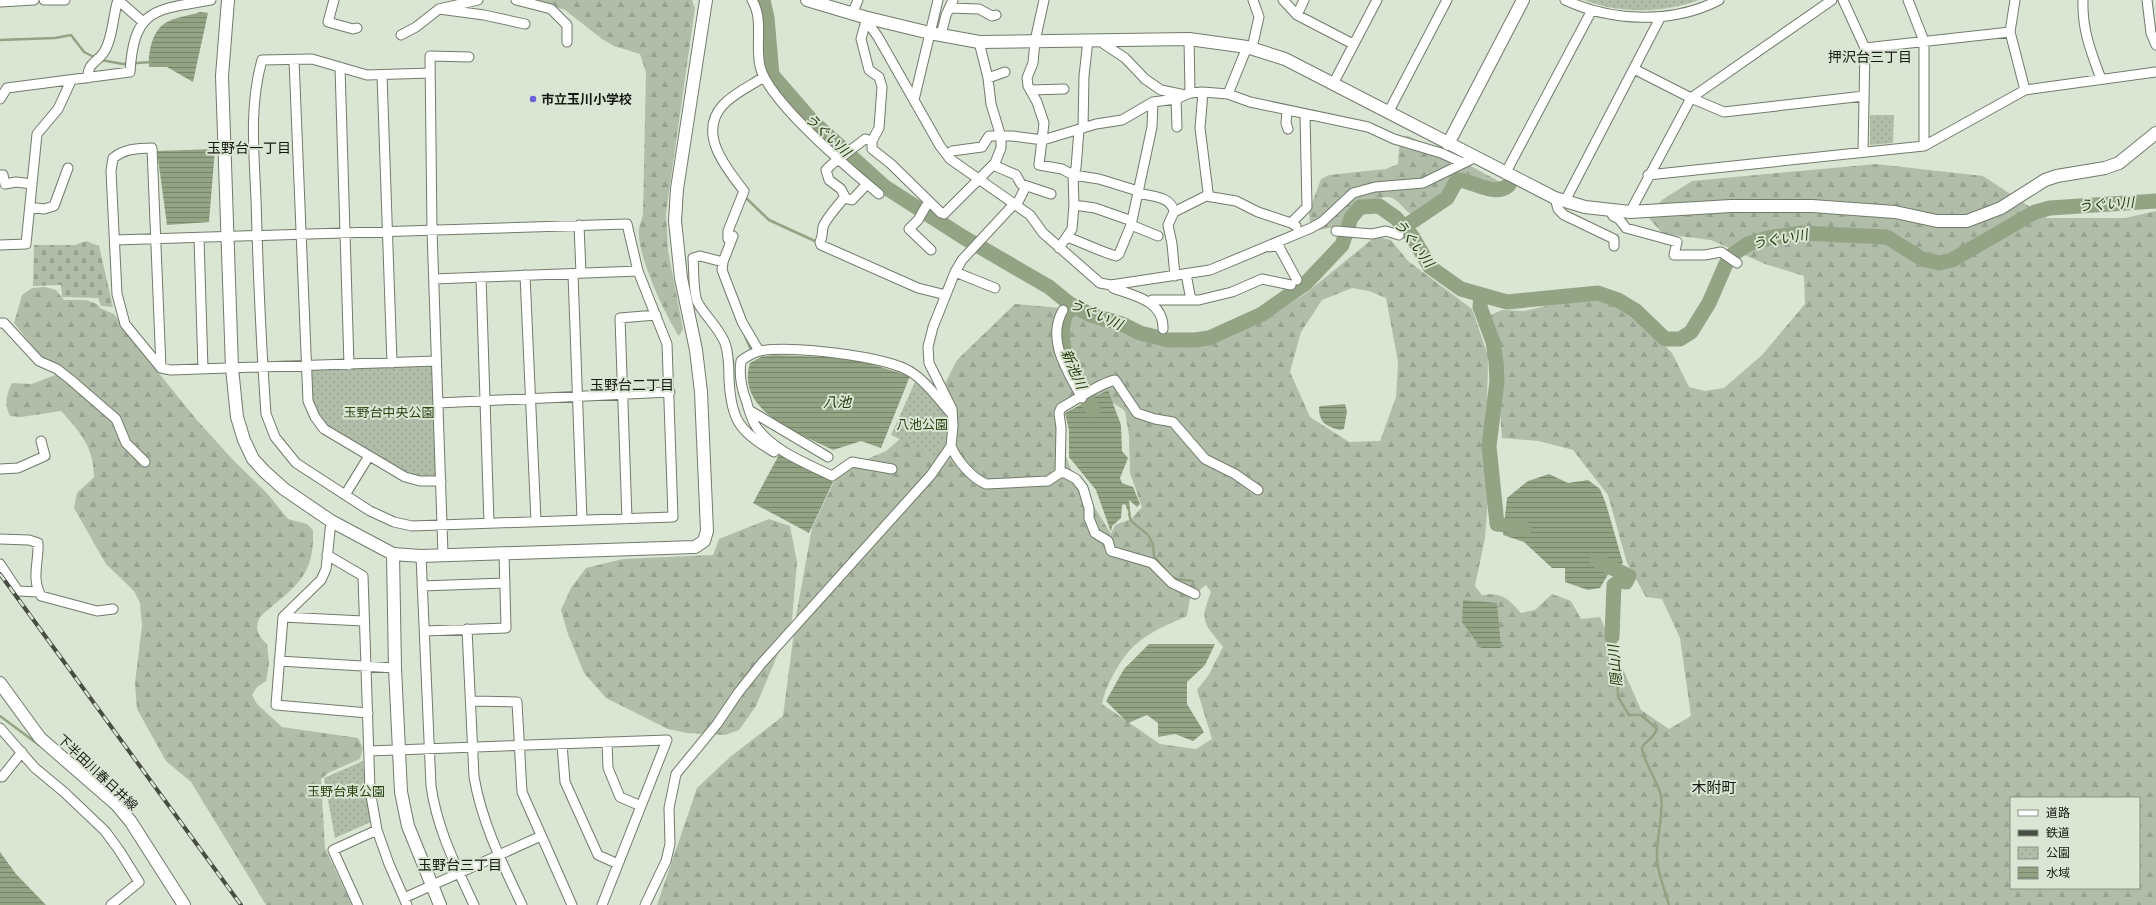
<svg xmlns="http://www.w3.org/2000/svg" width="2156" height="905" viewBox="0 0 2156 905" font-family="Barlow,'Noto Sans JP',sans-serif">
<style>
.forest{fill:url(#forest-firs);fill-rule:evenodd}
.cemetery{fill:url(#cemetery-stones)}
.park{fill:url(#park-dots)}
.water{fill:url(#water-rules)}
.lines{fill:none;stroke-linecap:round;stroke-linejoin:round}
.stream{stroke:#92a484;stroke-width:2.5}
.river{stroke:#92a484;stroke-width:15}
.street-casing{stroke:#727b6b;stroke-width:11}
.secondary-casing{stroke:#727b6b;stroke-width:14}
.street{stroke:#fff;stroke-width:9}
.secondary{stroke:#fff;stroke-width:12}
.rail-casing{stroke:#484d44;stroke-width:4}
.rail{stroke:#dbe5d4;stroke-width:2.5;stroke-dasharray:8;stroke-linecap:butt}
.poi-dot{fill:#685fd9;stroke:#dbe5d4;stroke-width:1.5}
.labels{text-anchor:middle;stroke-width:4;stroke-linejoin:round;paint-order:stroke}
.poi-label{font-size:13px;font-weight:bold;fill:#141812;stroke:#dbe5d4;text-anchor:start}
.park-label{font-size:13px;fill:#2a4313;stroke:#dbe5d4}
.street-label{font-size:13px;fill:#141812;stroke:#dbe5d4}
.neighbourhood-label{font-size:14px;fill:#141812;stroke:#dbe5d4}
.water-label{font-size:14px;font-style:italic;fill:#233c0b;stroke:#dbe5d4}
.quarter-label{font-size:15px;fill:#141812;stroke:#dbe5d4}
</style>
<defs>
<pattern id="forest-firs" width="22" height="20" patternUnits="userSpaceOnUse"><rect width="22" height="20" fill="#b1bda9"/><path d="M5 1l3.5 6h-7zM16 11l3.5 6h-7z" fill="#97a290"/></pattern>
<pattern id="cemetery-stones" width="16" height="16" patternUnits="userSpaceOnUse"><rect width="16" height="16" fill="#b1bda9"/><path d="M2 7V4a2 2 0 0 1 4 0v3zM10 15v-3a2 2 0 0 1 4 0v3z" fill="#97a290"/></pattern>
<pattern id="park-dots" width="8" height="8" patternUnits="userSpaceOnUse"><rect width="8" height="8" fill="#b1bda9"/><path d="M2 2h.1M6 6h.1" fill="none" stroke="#97a290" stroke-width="1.8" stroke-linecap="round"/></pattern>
<pattern id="water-rules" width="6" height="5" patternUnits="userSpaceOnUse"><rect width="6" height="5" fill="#92a484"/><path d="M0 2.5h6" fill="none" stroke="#76856b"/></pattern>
</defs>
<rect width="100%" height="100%" fill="#dbe5d4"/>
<path class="forest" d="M 534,0 L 692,0 L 695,8 L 666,213 L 668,250 L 683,329 L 679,336 C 665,315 636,253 639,229 C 640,224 642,218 643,214 L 646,72 L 640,54 L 614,46 L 602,39 L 565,10 Z
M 1408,136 L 1469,165 L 1500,182 L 1498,187 L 1495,189 L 1471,184 L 1461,185 L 1422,214 L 1415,216 C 1405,213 1399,198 1388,197 C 1376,196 1371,210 1363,215 C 1349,225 1333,228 1316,230 L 1310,224 L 1309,211 L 1321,179 L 1329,175 L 1386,169 L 1398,164 L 1400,137 Z
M 1876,164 L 1983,176 L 2047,218 L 2125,218 L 2156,211 L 2156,905 L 657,905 L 697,788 L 730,757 L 783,716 L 796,616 L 812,528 L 839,471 L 886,451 L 930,413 L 957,360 L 1015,304 L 1073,309 L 1133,335 L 1182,345 L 1234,333 L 1280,310 L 1305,294 L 1376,236 L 1391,240 L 1408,261 L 1472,309 L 1488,356 L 1486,461 L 1488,500 L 1485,538 L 1475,586 L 1482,595 C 1503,592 1507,598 1521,613 L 1535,610 L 1552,594 L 1571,601 L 1581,619 L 1600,617 L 1641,710 L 1669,729 L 1691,716 L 1680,638 L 1662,599 L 1646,597 L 1627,563 L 1608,495 L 1573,450 L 1539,441 L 1502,438 L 1499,399 L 1502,360 L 1488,316 L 1502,310 L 1524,311 L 1585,297 L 1607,299 L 1632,311 L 1672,353 L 1689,387 L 1705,391 L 1724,388 L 1762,355 L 1805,304 L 1804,276 L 1765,264 L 1711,240 L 1663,234 L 1647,216 L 1662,200 L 1692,181 ZM 1352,288 L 1369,291 L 1386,298 L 1398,362 L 1396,397 L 1380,441 L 1349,442 L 1310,417 L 1290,372 L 1301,332 L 1322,300 ZM 1103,396 L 1125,411 L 1129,436 L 1130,473 L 1142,507 L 1131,519 L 1115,525 L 1111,534 L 1070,467 L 1059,438 L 1061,410 L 1081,398 ZM 1206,585 L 1211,592 C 1199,622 1204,623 1223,647 L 1208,676 L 1197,690 L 1212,739 L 1196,749 L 1160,744 L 1102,704 C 1106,684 1123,653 1140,641 C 1154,630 1171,623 1187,616 L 1190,598 ZM 2011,798 L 2139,798 L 2139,888 L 2011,888 Z
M 45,287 L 56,290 L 64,300 L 86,300 L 97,304 L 100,308 L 114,314 L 136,345 L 196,419 L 234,461 L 266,492 L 288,519 L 307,524 L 313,530 C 315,579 293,587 260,617 C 254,629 258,636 267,644 L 269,663 L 266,681 L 257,687 L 252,695 L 257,704 L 282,727 L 358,738 L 363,748 L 360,759 L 328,773 L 321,779 L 325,848 L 352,905 L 266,905 L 191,782 L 166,761 L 137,709 L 135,683 L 142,626 L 140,603 L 134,591 L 106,564 L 74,508 L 77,493 L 94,477 C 94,447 80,432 61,411 L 21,417 L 10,416 C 4,403 6,395 12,383 L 32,384 L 55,375 L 14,323 L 22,295 L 32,288 Z
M 769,519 L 790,526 L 797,562 L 792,620 L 756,706 L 739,730 L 725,735 L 687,733 L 668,729 L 606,698 L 584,673 L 568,634 L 561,610 L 571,588 L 586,568 L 623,559 L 713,555 L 719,539 Z"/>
<path class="cemetery" d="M 86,241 L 99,246 L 113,307 L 101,306 L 98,298 L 62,297 L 61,285 L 33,286 L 34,245 L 75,245 Z"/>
<path class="park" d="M 1584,0 L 1699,0 C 1665,13 1619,14 1584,0 Z
M 1870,115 L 1894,115 L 1893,143 L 1870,145 Z
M 430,365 L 433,368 L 437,474 L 434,477 L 422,478 L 407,475 L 330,428 C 312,413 311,393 310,372 L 312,369 Z
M 915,382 L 921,386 L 947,415 L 944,442 L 934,456 L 891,435 Z
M 363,761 L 366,794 L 371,822 L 335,838 L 324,778 Z"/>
<path class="water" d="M 200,12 L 208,13 L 193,82 L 167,67 L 149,67 C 148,53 152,32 164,24 C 173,17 189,16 200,12 Z
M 215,149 L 209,222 L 167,225 L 157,151 Z
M 774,355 L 851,358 L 910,376 L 881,448 L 861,441 L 833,450 C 800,433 735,412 750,363 L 761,357 Z
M 1108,390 L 1121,425 L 1122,451 L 1128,458 L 1120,478 L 1122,483 L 1133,487 L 1140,504 L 1137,507 L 1129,500 L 1131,518 L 1125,504 L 1122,505 L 1121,518 L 1112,526 L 1111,532 L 1096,490 L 1069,457 L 1069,430 L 1065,413 Z
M 1345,404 L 1347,411 L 1344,429 L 1340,430 C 1326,426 1319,423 1319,407 L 1321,406 Z
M 780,453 L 833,482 L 809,533 L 753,503 Z
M 1549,474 L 1568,483 L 1588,480 L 1600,489 L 1606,504 L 1623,563 L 1610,571 L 1600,588 L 1588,590 L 1565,582 L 1565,568 L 1552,568 L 1524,542 L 1503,535 L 1507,498 L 1528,481 Z
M 1463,600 L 1497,603 L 1501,648 L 1481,648 L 1462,622 Z
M 1149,644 L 1215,644 L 1205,665 L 1187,682 L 1187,704 L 1204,732 L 1193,741 L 1175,734 L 1158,737 L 1158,723 L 1147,715 L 1128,723 L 1106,701 L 1124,669 Z
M 0,852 L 16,874 L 46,905 L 0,905 Z"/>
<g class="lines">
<path class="stream" d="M 0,40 L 55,38 L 71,35 L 84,52 L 96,58
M 101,60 L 123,64 L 151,62
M 763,70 L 770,67
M 745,197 L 769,220 L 817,242
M 745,336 L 752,352
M 1129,514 L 1131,521 L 1148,535 L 1153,544 L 1154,556 L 1165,570
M 1171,577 L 1177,579 L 1193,581
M 1612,637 L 1616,648 L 1618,697 L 1629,715 L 1641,715 L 1657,729 C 1654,738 1643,743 1642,748 C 1641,756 1659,784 1661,796 C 1664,813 1656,839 1657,857 C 1657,872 1665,890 1669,905
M 0,716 L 39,745"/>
<path class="river" d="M 763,0 L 767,18 L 772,75 L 812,121 L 885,187 L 963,237 L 1049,287 L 1070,304 L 1091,315 L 1122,324 L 1140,333 L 1168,340 L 1195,340 L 1209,338 L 1262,314 L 1306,283 L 1342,245 L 1351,218 L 1360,207 L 1379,206 L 1396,218 L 1412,236 L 1430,267 L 1461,289 L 1507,302 L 1598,293 L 1618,300 L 1636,311 L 1665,339 L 1680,339 L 1691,332 L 1709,303 L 1729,257 L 1748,244 L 1768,238 L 1801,233 L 1887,237 L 1922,259 L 1939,263 L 1952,260 L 2035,212 L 2050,208 L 2156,201
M 1404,227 L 1447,198 L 1457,180 C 1473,180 1494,198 1509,185
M 1481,296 L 1480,307 L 1493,342 L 1496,362 L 1497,381 L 1489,446 L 1497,524 L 1517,526 L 1524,529
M 1070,304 C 1049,344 1075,375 1093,410
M 1597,561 L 1629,576 L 1626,582 L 1621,581 L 1614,585 L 1612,637"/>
<defs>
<path id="street" d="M 44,0 L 65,0
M 118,0 L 142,21
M 334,0 L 328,22 L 353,29 L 357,28
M 516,0 L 551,9 L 567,25 L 567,42
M 752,0 C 764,20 755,44 760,66 C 767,100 850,170 879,194
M 1044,0 L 1035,41 L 1033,63 L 1027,78 L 1028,86 L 1037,102 L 1044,123 L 1039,165 L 1062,169 L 1073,175 L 1074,205 L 1072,229 L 1059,248
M 1283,0 L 1297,15 L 1353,44
M 1565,0 C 1612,22 1673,24 1719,0
M 1843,0 L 1865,48 L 1863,152
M 1908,0 L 1924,41 L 1924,146
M 2015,0 L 2010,32 L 2025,90
M 2083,0 C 2082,30 2091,52 2101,79
M 2147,0 L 2151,33 L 2156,45
M 0,2 L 34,0
M 949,8 L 979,9 L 992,16 L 996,15
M 439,9 L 484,15 L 525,24
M 852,14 L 858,0
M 1297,15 L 1304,0
M 864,17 L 878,37 L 940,146 L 950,159 L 1030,215 L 1043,233 L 1100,283 L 1111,285 L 1210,270 L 1311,228 L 1322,222 L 1353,193 L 1375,187 L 1423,183 L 1474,158
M 866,21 L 861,39 L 869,70 L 879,77 L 882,87 L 879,128 L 872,141 L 872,149 L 891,164 L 941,213
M 401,35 L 416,27 L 439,9 L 478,0
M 941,35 L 946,15 L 953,0
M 1189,39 L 1190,93
M 1101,40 L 1104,44 L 1125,58 L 1145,79 L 1161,90 L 1185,95
M 1252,48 L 1259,17 L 1253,0
M 1865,48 L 2010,32
M 294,60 L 308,401 L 315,417 L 324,429 L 405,477 L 420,481 L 441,481
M 340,67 L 349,365
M 1634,69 L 1691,98 L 1724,112 L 1864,96
M 382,75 L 392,363
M 88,78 C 87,63 98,62 104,52 C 112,40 113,18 117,3 L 119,1
M 988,78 L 1005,72
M 1333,84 L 1377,0
M 1031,90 L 1064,89
M 1228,94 L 1247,47
M 0,99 L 7,88 L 130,72 C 134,7 156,10 211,0
M 1176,99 L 1177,127
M 914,100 L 938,0
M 1287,110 L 1286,123 L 1288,129
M 1388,113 L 1447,0
M 1083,128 L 1084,76 L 1088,40
M 1079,130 L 1076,168 L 1073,175 L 1099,179 L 1138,191
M 947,155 L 952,151 L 982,147 L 989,136 L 1012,136 L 1043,140 L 1096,124 L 1122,120 L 1153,102 L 1176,99 L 1190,93 L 1203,92 L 1228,94 L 1250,102 L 1368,127 L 1394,139 L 1441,153 L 1463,163
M 993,165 L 1016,175 L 1021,184 L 1051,194
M 1505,174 L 1592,10
M 0,175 L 3,175 L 5,184 L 16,182 L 32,184
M 1648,175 L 1924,146 L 2025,90 L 2156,72
M 867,184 L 852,200 L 844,198 C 839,204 825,220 823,227 C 822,232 823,236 820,242 L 821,245 L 918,288 L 946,295
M 1137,193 C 1150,196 1172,196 1174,212
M 1206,196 L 1236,201 L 1258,212 L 1291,223 L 1296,226
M 844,198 L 845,197 L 841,189 L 829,180 L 826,170 L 831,165 L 865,139 L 872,141
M 1555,198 L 1558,209 L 1564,215 L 1614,239 L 1614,246
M 1565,201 L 1660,18
M 1074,205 L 1095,208 L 1132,221
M 926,206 L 918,220 L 909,229 L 931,250
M 1016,206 L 1026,186
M 30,207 L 44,209 L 54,206 L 68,168
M 1610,210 L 1613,216 L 1619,219 L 1626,228 L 1677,242 L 1674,255 L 1705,255 L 1721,252 L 1737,263
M 1630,212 L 1691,98 L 1832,0
M 944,214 L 995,163 L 1001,148 L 1001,137 L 991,104 L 988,78 L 979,42
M 1291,223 L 1307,207 L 1305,114
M 579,225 L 581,273
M 1131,225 L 1158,236
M 1336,231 L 1372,234 L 1386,231 L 1399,235
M 733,236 L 723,262 L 722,270 L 742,322 L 759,351
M 1067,237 C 1084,243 1099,251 1116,256 L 1119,254 L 1131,225 L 1152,127 L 1153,102
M 199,238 L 203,369
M 115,240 L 627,224 L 638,271 L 667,344 L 673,517 L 412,526 L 394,522 L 370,511 L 296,463 L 275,437 L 266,414 C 261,343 258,271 256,199 C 254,152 249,106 262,60 L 312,59 L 367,75 L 430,73
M 731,241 L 728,239 L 728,231 L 744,191 C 726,168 697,133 723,105 C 734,93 750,86 764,77
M 0,245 L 26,244 L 37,134 L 58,109 L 71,81
M 1270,247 L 1278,245 L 1297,280
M 723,262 L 700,256 L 693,258 C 694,269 693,295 698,303 C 706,317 719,328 725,343 C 729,355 729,367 729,379 C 731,420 739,431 774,452 L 776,448
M 955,272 L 995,288
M 573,274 L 582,520
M 1186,274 L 1191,300
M 525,275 L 536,521
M 1175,276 L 1172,244 L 1168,225 L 1174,212 L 1206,196 L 1208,192 L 1200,128 L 1203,92
M 481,277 L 489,523
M 434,279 L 638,271
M 1111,285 L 1113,288 C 1135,296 1164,301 1163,329
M 1149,302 L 1152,300 L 1199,300 L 1232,292 L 1262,279 L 1291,285
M 1063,310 C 1046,340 1067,370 1082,398
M 0,323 L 4,323 L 39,361 L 57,369 L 71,380 L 116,419 L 126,443 L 145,462
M 161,368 L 152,148 C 137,149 126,148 113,158 L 111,171 L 117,294 L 125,324 L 161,368 L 171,370 L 436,361
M 438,403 L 670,392
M 749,410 L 828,457
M 951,446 C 957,461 972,478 986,484 L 1048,481 L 1060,473 L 1065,473 L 1076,479 L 1083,488 L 1089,508 L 1089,518 L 1095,533 L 1108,541 L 1111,551 L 1152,563 L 1172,583 L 1195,594
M 0,469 L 18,468 L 45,456 L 41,441
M 892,469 L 852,462 L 832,476 C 806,463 775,452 757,428 C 751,420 749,410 746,400 C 741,387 739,374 741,361 C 747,356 753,353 760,351 C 789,345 886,356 911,372 C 927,382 938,399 951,413
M 1060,473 L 1061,428 L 1059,413 L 1061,408 C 1076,400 1100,383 1115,380 L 1137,413 L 1155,419 L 1173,422 L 1205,459 L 1235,474 L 1258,490
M 345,495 L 369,456
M 627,519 L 620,318 L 656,315
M 331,521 L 326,569 L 321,580 L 283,617 L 276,705 L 368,713
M 0,539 L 29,540 L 38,543 C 39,562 31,578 41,596 L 97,611 L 113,609
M 443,554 L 432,230 L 430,56 L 469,57
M 327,555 L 363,576 L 370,790 L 377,830 L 389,864 L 407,905
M 421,556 L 431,786 C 437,829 456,866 474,905
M 0,564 L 18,591 L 39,592
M 422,586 L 505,583
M 283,617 L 363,621
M 467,629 L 474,777 C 482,823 502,863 522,905
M 425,631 L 506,628 L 504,553
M 279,661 L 395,668
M 471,701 L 517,702 L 522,792 L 572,905
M 0,728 L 35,768 L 64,792 L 105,831 L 119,850 L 139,882 L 111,905
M 607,742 L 608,768 L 620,797 L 641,806
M 562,744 L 565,782 L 598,855 L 618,864
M 369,751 L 667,740 L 602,905
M 2,777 L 22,752
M 404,898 L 541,836
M 358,905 L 333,850 L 377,830
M 645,905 L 666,861 L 670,844 L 669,808 L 676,774 L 717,724 L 738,693 L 761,664 L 931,475 L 951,446 L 953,426 L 952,409 L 929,363 L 928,347 L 933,327 L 955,272 L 962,260 L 1014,204"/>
<path id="secondary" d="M 228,0 L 222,76 L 232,368 L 237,417 L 244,440 L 253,459 L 265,472 L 284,489 L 331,521 L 393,554 L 421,556 L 695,547 L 704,541 L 707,531 L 701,392 L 696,350 L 681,278 L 675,221 L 677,189 L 706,0
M 807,0 L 864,17 L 930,33 L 979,42 L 1189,39 L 1247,47 L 1285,59 L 1555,198 L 1585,207 L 1630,212 L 1731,206 L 1812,206 L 1895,212 L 1937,221 L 1967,221 L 2001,208 L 2045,180 L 2057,176 L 2105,168 L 2119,163 L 2156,133
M 1448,144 L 1523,0
M 393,554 L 395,668 L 401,792 L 408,826 L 440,905
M 0,683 L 40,738 L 117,805 L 131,822 L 184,905"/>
</defs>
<use href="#street" class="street-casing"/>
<use href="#secondary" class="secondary-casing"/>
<use href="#street" class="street"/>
<use href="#secondary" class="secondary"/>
<defs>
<path id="rail" d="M 0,574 L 241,905"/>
</defs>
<use href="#rail" class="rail-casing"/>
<use href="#rail" class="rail"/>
</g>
<circle class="poi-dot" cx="533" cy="99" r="4"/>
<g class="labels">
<g class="poi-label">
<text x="541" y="104">市立玉川小学校</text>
</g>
<g class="park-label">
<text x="389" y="417">玉野台中央公園</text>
<text x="922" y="429">八池公園</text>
<text x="346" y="796">玉野台東公園</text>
</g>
<g class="street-label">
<text transform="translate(98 772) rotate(43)" y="5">下半田川春日井線</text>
</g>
<g class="neighbourhood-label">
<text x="1870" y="62">押沢台三丁目</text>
<text x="249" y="153">玉野台一丁目</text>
<text x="632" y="390">玉野台二丁目</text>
<text x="460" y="870">玉野台三丁目</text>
</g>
<g class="water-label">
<text transform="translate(828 135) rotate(43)" y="5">うぐい川</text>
<text transform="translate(2106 204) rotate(-4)" y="5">うぐい川</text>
<text transform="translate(1780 239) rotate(-10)" y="5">うぐい川</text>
<text transform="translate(1414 243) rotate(53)" y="5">うぐい川</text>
<text transform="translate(1096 314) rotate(24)" y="5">うぐい川</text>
<text transform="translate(1074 369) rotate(66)" y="5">新池川</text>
<text x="837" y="407">八池</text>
<text transform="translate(1615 666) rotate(-95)" y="5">隠山川</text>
</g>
<g class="quarter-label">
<text x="1714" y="793">木附町</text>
</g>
</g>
<rect x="2010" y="797" width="130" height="92" fill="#dbe5d4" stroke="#8b9386"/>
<rect x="2018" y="810" width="20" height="6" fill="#ffffff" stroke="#8b9386"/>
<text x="2046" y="817" font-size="12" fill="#141812">道路</text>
<rect x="2018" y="830" width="20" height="6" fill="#484d44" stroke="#8b9386"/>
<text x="2046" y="837" font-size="12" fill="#141812">鉄道</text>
<rect x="2018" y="847" width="20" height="12" fill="url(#park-dots)" stroke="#8b9386"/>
<text x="2046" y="857" font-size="12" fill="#141812">公園</text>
<rect x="2018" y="867" width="20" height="12" fill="url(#water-rules)" stroke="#8b9386"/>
<text x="2046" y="877" font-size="12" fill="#141812">水域</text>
</svg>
